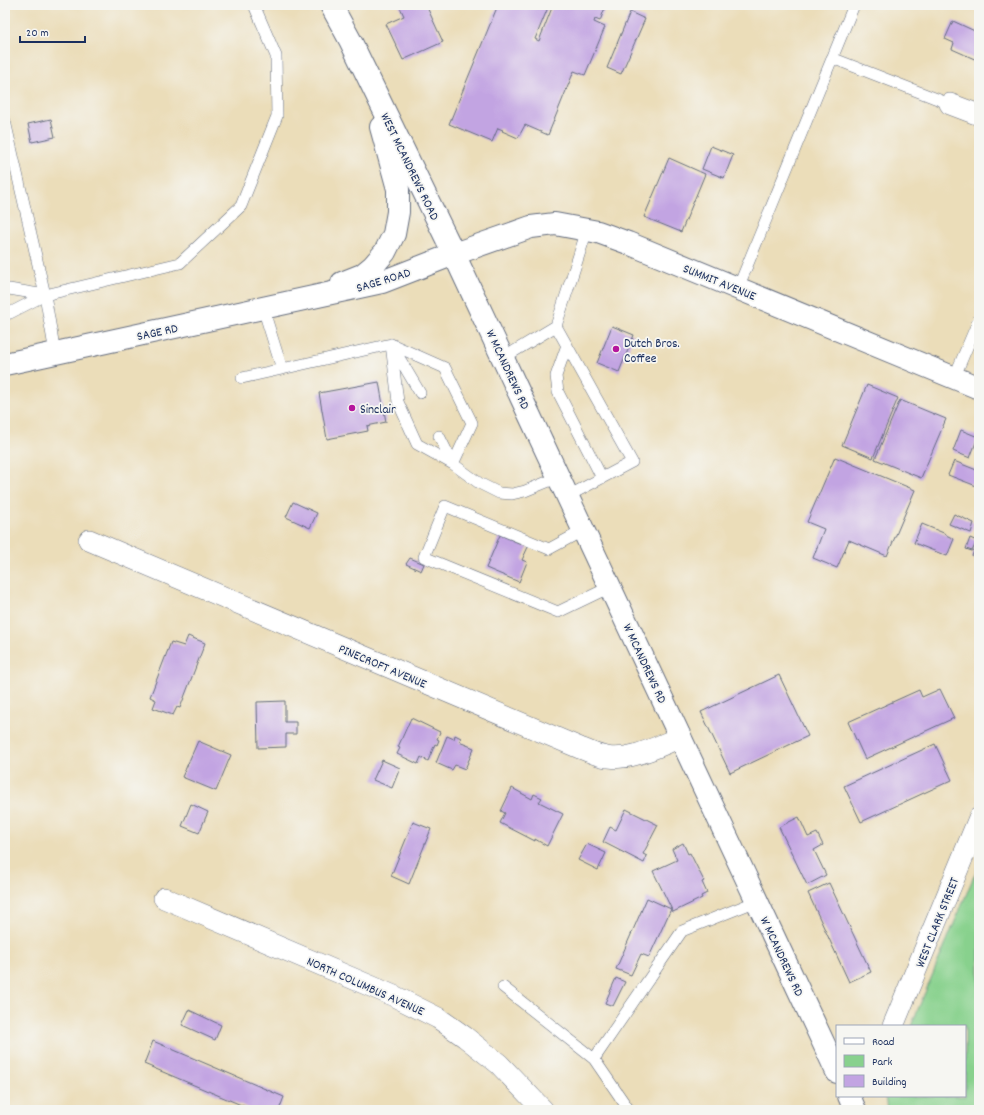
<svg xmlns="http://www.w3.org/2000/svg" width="984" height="1115" viewBox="0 0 984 1115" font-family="Dekko,sans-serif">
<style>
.green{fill:#88d18d;stroke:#528076}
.building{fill:#c2a4e2}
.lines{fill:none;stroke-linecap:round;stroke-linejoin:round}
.service-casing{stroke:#646c7e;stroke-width:12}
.minor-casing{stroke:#646c7e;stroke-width:22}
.tertiary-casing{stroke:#646c7e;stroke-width:24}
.secondary-casing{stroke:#646c7e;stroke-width:24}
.service{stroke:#fff;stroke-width:11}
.minor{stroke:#fff;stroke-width:21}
.tertiary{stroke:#fff;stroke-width:22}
.secondary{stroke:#fff;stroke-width:22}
.poi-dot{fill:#b5179e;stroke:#f6f6f2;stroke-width:1.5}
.labels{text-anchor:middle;stroke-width:3.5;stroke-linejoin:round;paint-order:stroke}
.street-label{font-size:13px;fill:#1b2f5e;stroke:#f6f6f2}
.poi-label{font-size:13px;fill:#1b2f5e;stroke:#f6f6f2;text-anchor:start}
</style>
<rect width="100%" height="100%" fill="#f6f6f2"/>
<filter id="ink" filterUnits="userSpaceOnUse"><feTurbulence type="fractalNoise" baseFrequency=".025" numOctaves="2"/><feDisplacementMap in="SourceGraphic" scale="8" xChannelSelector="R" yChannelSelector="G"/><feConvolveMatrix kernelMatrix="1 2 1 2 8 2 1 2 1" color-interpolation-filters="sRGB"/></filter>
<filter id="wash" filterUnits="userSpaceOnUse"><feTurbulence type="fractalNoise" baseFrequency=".012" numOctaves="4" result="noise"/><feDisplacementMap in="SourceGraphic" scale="16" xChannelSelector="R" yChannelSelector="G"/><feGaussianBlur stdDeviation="0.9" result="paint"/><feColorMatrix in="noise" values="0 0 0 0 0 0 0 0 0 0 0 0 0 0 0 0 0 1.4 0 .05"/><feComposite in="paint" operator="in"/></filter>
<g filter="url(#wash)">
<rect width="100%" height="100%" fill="#ebddb9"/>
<path class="green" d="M 979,864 L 979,1110 L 887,1110 L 885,1096 L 965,1096 L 965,1026 L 911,1026 Z"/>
<g id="blocks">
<path class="building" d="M 399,5 L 426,5 L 443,42 L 403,60 L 386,24 L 404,16 Z
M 498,5 L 549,5 L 535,39 L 539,41 L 553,5 L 606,5 L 600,21 L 595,19 L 594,22 L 605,27 L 585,75 L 574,71 L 548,135 L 525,125 L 518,138 L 502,131 L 503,130 L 498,128 L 492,142 L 449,124 Z
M 630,12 L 645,19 L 621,74 L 607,68 Z
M 953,21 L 979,33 L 979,61 L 952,49 L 954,43 L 945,39 Z
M 51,119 L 55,137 L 32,142 L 28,124 Z
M 711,146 L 733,155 L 724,178 L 702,169 Z
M 669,158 L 705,174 L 681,232 L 644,217 Z
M 612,326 L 634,335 L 619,372 L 597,363 Z
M 379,382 L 386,422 L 367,426 L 368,431 L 327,439 L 319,393 Z
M 867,385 L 898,398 L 873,458 L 842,445 Z
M 900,400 L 946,419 L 921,478 L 875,459 Z
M 961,430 L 978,437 L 970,458 L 953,451 Z
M 835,457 L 915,490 L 887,556 L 849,540 L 837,568 L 813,558 L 824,529 L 807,522 Z
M 954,461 L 979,471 L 979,487 L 948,475 Z
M 293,502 L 317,513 L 310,528 L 286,517 Z
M 954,514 L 974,523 L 971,533 L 949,524 Z
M 922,524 L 946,534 L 946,535 L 954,539 L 947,556 L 914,543 Z
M 500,535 L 528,547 L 522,560 L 527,562 L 519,582 L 486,568 Z
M 970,538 L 977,541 L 972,551 L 966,549 Z
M 979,539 L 979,559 L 972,556 Z
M 410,558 L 424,564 L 421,571 L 406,564 Z
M 188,636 L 205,643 L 180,708 L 177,707 L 173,715 L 153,708 L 156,700 L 150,697 L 171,642 L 184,646 Z
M 779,675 L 808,736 L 730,773 L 701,712 Z
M 940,689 L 954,718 L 865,759 L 848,722 L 919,690 L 922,697 Z
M 285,701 L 285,722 L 296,722 L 296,734 L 286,734 L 286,747 L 258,748 L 257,702 Z
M 411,718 L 440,732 L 437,739 L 439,740 L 437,745 L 435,744 L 428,761 L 421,757 L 418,764 L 397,754 L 400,748 L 398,747 Z
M 455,735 L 461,738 L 459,742 L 474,748 L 465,769 L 455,765 L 452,770 L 436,763 L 447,736 L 454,739 Z
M 198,741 L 231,755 L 216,791 L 182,777 Z
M 935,744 L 952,780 L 861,822 L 844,786 Z
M 382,760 L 400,768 L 392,788 L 373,780 Z
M 512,788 L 532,799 L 534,794 L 542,798 L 539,802 L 563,814 L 547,846 L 535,839 L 535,841 L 500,823 L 505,813 L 501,811 Z
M 191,804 L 208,812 L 199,833 L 182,826 Z
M 626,809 L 658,825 L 643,854 L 647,856 L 644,863 L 603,842 L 610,827 L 616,830 Z
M 799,817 L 808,837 L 817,833 L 823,845 L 814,850 L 826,875 L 807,885 L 779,827 Z
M 413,822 L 431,829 L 409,884 L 391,876 Z
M 683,843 L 688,854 L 690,853 L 704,881 L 702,882 L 707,893 L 701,896 L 702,898 L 673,912 L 653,871 L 677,860 L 672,849 Z
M 587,844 L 606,853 L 598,870 L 578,860 Z
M 829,883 L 871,972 L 849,982 L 808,893 Z
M 647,898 L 671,909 L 649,957 L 641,954 L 631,975 L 616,969 Z
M 616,978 L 625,982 L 613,1006 L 605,1003 Z
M 189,1010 L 221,1025 L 215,1040 L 182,1025 Z
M 153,1041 L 284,1097 L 279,1110 L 253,1110 L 144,1064 Z"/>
</g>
</g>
<g filter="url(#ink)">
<use href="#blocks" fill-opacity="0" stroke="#646c7e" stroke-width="1"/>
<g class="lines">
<defs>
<path id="service" d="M 832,58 L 950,104
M 5,121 L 45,295
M 738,288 L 854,5
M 5,290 L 9,289 L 45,295 L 180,263 L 241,206 L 277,116 L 276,56 L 254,5
M 263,308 L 282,369 L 391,344 L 420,393
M 5,314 L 10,313 L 45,295 L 55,353
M 556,326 L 632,462 L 568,496
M 391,344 L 398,402 L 417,444 L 453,464 L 479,483 L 499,493 L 512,494 L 525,491 L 559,477
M 391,344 L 445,368 L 472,423 L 453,464
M 567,345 L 556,376 L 558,392 L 602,478
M 503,358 L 556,326 L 587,230
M 242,378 L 282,369
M 954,378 L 979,319
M 439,436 L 453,464
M 584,530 L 549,549 L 445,506 L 424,557 L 558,612 L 610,587
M 503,987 L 594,1059 L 682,931 L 757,901
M 594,1059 L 629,1110"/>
<path id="minor" d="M 950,104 L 979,115
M 89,540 L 580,748 C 589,751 598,756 607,757 C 631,761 658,746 681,737
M 164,898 L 394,996 L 438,1018 L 465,1037 L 499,1064 L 543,1110
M 893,1026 L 979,818"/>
<path id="tertiary" d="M 454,254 L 531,227 L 555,224 L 598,232 L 628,243 L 979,388"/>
<path id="secondary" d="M 331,5 L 350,40 L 454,254 L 837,1072
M 342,283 L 362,275 L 373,266 L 385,252 L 394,234 L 398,212 L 398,189 L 381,127
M 5,364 L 382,282 L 454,254
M 849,1096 L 855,1110"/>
</defs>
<use href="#service" class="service-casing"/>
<use href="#minor" class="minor-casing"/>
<use href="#tertiary" class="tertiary-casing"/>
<use href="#secondary" class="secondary-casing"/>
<use href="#service" class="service"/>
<use href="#minor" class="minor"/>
<use href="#tertiary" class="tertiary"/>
<use href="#secondary" class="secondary"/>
</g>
</g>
<g class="poi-dot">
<circle cx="616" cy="349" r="4"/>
<circle cx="352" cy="408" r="4"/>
</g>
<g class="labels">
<g class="street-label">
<text transform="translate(411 166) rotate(64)" y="5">WEST MCANDREWS ROAD</text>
<text transform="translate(383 279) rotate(-17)" y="5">SAGE ROAD</text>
<text transform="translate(720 281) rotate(22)" y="5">SUMMIT AVENUE</text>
<text transform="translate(157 331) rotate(-12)" y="5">SAGE RD</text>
<text transform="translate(509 369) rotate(65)" y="5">W MCANDREWS RD</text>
<text transform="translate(646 663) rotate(65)" y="5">W MCANDREWS RD</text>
<text transform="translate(383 665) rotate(23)" y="5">PINECROFT AVENUE</text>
<text transform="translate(936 922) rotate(-68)" y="5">WEST CLARK STREET</text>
<text transform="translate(783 956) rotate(65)" y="5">W MCANDREWS RD</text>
<text transform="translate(366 985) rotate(24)" y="5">NORTH COLUMBUS AVENUE</text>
</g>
<g class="poi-label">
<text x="624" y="347">Dutch Bros.<tspan x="624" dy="15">Coffee</tspan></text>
<text x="360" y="413">Sinclair</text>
</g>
</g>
<rect width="984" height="1115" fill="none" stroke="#f6f6f2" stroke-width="20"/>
<rect x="836" y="1025" width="130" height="72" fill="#f6f6f2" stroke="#9ea6b7"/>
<rect x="844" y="1038" width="20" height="6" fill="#ffffff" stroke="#9ea6b7"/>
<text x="872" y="1045" font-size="12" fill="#1b2f5e">Road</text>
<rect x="844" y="1055" width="20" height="12" fill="#88d18d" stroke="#9ea6b7"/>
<text x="872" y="1065" font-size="12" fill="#1b2f5e">Park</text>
<rect x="844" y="1075" width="20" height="12" fill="#c2a4e2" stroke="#9ea6b7"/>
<text x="872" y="1085" font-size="12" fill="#1b2f5e">Building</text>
<path d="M20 36v6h65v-6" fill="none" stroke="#1b2f5e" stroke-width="2"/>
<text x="26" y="36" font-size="12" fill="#1b2f5e" stroke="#f6f6f2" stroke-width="3" paint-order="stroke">20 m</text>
</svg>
